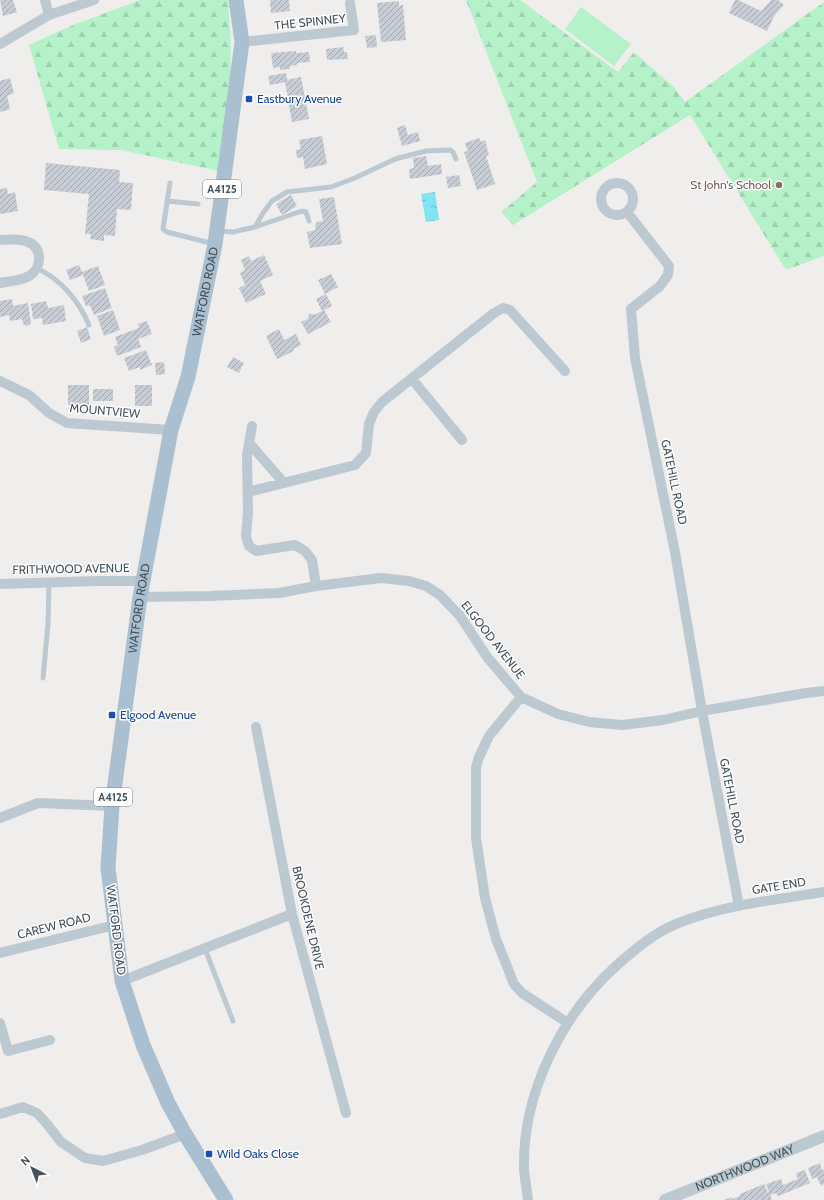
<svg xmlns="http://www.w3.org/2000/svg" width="824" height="1200" viewBox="0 0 824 1200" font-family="Cabin,sans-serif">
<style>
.forest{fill:url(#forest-firs)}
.pitch{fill:#b6f2c9}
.water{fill:url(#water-ripples)}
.building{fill:url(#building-hatch)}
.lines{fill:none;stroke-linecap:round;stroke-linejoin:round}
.service{stroke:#bcc9d1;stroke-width:5}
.minor{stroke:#bcc9d1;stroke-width:10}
.tertiary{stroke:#bcc9d1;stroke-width:12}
.primary{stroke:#aabfcf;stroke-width:15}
.transit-dot{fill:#1a4fb4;stroke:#fff;stroke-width:1.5}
.education-dot{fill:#8d6e63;stroke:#fff;stroke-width:1.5}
.labels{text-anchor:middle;stroke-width:3;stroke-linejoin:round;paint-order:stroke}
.shield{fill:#fff;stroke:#7c868d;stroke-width:1}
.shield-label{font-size:11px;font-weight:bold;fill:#44525c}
.street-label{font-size:12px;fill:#44525c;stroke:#fff}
.transit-label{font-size:12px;fill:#164399;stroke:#fff;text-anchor:start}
.education-label{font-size:12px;fill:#785e54;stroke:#fff;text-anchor:end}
</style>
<defs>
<pattern id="forest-firs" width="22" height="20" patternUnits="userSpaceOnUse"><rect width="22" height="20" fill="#b6f2c9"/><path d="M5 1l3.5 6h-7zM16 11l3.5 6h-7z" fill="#9ed1af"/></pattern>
<pattern id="water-ripples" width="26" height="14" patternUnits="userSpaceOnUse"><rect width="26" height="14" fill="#80e4f3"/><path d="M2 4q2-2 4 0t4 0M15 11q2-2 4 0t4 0" fill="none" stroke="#6abbc8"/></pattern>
<pattern id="building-hatch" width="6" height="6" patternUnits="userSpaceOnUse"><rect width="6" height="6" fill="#c8ccd4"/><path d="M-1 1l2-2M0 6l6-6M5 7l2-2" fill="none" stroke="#a4a8af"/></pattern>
</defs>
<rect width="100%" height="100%" fill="#f0eded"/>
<path class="forest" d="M 140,0 L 228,0 L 231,42 L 230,123 L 218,171 L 122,150 L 59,149 L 29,45 L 73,25 Z
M 466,0 L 520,0 L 618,72 L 634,52 L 675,88 L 685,102 L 824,2 L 824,256 L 786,270 L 690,115 L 513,225 L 501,212 L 537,182 Z"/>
<path class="pitch" d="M 581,7 L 631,44 L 614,66 L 565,29 Z"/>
<path class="water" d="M 435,192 L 439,220 L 426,222 L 421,194 Z"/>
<path class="building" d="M 0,0 L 13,0 L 17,12 L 3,16 Z
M 270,0 L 289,0 L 290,11 L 271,13 Z
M 735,0 L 738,0 L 761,11 L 771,0 L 778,0 L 784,5 L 774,16 L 767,31 L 729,13 Z
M 399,1 L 399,6 L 403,5 L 406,40 L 381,42 L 377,3 Z
M 376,35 L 377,47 L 367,48 L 365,36 Z
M 343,47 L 344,52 L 347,52 L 348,59 L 327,60 L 326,49 Z
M 296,51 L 296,53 L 309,52 L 310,62 L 297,63 L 297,65 L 290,66 L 290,69 L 280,70 L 280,67 L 273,68 L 271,53 Z
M 286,73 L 287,80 L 301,77 L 309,119 L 292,122 L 285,82 L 270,85 L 268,76 Z
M 10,78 L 14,93 L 7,96 L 10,109 L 0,112 L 0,81 Z
M 405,125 L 408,135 L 418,132 L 420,141 L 402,146 L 397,128 Z
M 322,136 L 327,164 L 305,169 L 303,157 L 297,158 L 296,150 L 301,149 L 299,140 Z
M 479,138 L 481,142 L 485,140 L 489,155 L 486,156 L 495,184 L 477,190 L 464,152 L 468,151 L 465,143 Z
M 426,156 L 428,166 L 441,164 L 442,174 L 410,179 L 409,169 L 414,168 L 413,158 Z
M 46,163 L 120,170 L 119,182 L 133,183 L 131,210 L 117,209 L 115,236 L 104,235 L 104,241 L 90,239 L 91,234 L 85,234 L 89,194 L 44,190 Z
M 459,175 L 461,186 L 448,188 L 446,177 Z
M 7,188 L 8,194 L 15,192 L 18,211 L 0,214 L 0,189 Z
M 291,195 L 297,206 L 282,215 L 276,204 Z
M 334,197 L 342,244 L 310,248 L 307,232 L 316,230 L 315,226 L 317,222 L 323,221 L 319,199 Z
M 264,255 L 273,275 L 260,281 L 266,294 L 246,303 L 239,288 L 245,285 L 240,273 L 245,270 L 241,260 L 249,256 L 251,261 Z
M 79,265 L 82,272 L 98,266 L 105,285 L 89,291 L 83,275 L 70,280 L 66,270 Z
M 331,274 L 338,287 L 325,294 L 318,280 Z
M 105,288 L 112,308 L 94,315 L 90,305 L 86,306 L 82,296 Z
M 326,294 L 332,306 L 324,310 L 331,322 L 308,334 L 301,322 L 308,319 L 309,314 L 313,314 L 314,315 L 322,311 L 316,299 Z
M 12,299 L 13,306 L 28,303 L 31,323 L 29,325 L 26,326 L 23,324 L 22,319 L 10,321 L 9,315 L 0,317 L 0,301 Z
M 46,301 L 48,308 L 64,305 L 66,321 L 43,325 L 42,318 L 33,319 L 31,304 Z
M 113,310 L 120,330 L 104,336 L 97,316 Z
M 147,321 L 152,334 L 138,339 L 141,347 L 117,356 L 114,347 L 118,345 L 115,337 L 139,328 L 138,324 Z
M 87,327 L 91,339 L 81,343 L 77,331 Z
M 279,329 L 284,340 L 296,334 L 301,345 L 293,349 L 294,351 L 277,359 L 266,336 Z
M 146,350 L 152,365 L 140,370 L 140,367 L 129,371 L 124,358 Z
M 233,357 L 244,363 L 239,373 L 227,367 Z
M 164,362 L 165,374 L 156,375 L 155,363 Z
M 68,385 L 89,385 L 89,405 L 68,405 Z
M 135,385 L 152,385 L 152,406 L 135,406 Z
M 93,389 L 113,389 L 113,401 L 93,401 Z
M 820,1163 L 822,1170 L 824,1169 L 824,1184 L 821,1186 L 817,1177 L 812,1179 L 808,1168 Z
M 805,1170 L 810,1183 L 778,1196 L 776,1193 L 770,1195 L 772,1200 L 724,1200 L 731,1197 L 732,1199 L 740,1196 L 740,1194 L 764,1184 L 768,1193 L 769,1192 L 766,1184 L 781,1179 L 783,1185 L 798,1179 L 796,1173 Z"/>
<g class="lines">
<path class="service" d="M 170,183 L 163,229 L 167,232 L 214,244
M 167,201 L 198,204
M 255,227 L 302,211 L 306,212 L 309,221
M 218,231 L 233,232 L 255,227 L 263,213 L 272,201 L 287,192 L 331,187 L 355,178 L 395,159 L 426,151 L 450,150 L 453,152 L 456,159
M 36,268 C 60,278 79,301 89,325
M 43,678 L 48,624 L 49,582
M 205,949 L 233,1021"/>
<path class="minor" d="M 45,0 L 49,15
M 242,42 L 354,30 L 350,3
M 0,44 L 49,15 L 94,0
M601 199a16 16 0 1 1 32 0a16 16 0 1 1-32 0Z
M 627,212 L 669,266 L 668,275 L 660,286 L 631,309 L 635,358 L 675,552 L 702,711 L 739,906
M 0,240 C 15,239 39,237 39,259 C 39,264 36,270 33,273 C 25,281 10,281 0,283
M 412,379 L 462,440
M 0,381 L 29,395 L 49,413 L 67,423 L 171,430
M 252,426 L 247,455 L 248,512 L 246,536 L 249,546 L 256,551 L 295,545 L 305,551 L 312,560 L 316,586
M 249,443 L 284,483
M 248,492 L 355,465 L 366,453 L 369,424 L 374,412 L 382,402 L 494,313 L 503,308 L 510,310 L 565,371
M 0,584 L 97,581 L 143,581
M 140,597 L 211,596 L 279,593 L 316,586 L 381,578 L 409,581 L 426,586 L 440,595 L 460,616 L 487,657 L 521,697 L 558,714 L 589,722 L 622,725 L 663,720 L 702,711 L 806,693 L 824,691
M 521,697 L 489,736 L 479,757 L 476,768 L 476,838 L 485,898 L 496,939 L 514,984 L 522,993 L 568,1023
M 256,727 L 292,914 L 346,1113
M 0,818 L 38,803 L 112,806
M 0,953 L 115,925
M 122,981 L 292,914
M 0,1023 L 8,1051 L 50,1040
M 0,1114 L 23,1107 L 37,1113 L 47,1124 L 61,1142 L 85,1158 L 103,1161 L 142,1150 L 185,1134
M 528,1200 C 527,1190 525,1180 524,1170 C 522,1094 561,1016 616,966 C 634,950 654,933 676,924 C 723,905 774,900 824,892"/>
<path class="tertiary" id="s1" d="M 665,1200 L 824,1136"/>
<path class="primary" id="s2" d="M 226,1200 L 185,1134 L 168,1103 L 143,1045 L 122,981 L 108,868 L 112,806 L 140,597 L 171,430 L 188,377 L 215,244 L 242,42 L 236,0"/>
</g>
<g class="transit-dot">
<rect x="245" y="95" width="8" height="8" rx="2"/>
<rect x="108" y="711" width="8" height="8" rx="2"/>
<rect x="205" y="1150" width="8" height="8" rx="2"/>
</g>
<circle class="education-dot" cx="779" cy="185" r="4"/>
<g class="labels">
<g class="shield">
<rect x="203" y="180" width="38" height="18" rx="3"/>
<rect x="94" y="788" width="38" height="18" rx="3"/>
</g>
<g class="shield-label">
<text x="222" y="193">A4125</text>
<text x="113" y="801">A4125</text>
</g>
<g class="street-label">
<text transform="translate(310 22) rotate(-6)" y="4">THE SPINNEY</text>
<text dy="4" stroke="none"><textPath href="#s2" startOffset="943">WATFORD ROAD</textPath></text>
<text transform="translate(105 411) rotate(5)" y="4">MOUNTVIEW</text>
<text transform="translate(674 482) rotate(78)" y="4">GATEHILL ROAD</text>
<text transform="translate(71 569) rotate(-1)" y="4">FRITHWOOD AVENUE</text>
<text dy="4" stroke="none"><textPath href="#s2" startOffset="619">WATFORD ROAD</textPath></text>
<text transform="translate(493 640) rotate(52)" y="4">ELGOOD AVENUE</text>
<text transform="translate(732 801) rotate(79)" y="4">GATEHILL ROAD</text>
<text transform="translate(779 886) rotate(-9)" y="4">GATE END</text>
<text transform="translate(308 918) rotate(77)" y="4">BROOKDENE DRIVE</text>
<text transform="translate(54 926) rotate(-14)" y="4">CAREW ROAD</text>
<text transform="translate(116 930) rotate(83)" y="4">WATFORD ROAD</text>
<text dy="4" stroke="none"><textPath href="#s1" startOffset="86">NORTHWOOD WAY</textPath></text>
</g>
<g class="transit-label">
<text x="257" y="103">Eastbury Avenue</text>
<text x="120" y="719">Elgood Avenue</text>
<text x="217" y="1158">Wild Oaks Close</text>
</g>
<g class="education-label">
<text x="771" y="189">St John's School</text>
</g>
</g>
<g transform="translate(32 1168) rotate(318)" stroke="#ffffff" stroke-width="3" paint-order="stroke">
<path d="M0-3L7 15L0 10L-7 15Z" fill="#44525c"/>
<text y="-6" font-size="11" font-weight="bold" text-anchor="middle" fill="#44525c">N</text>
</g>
</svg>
